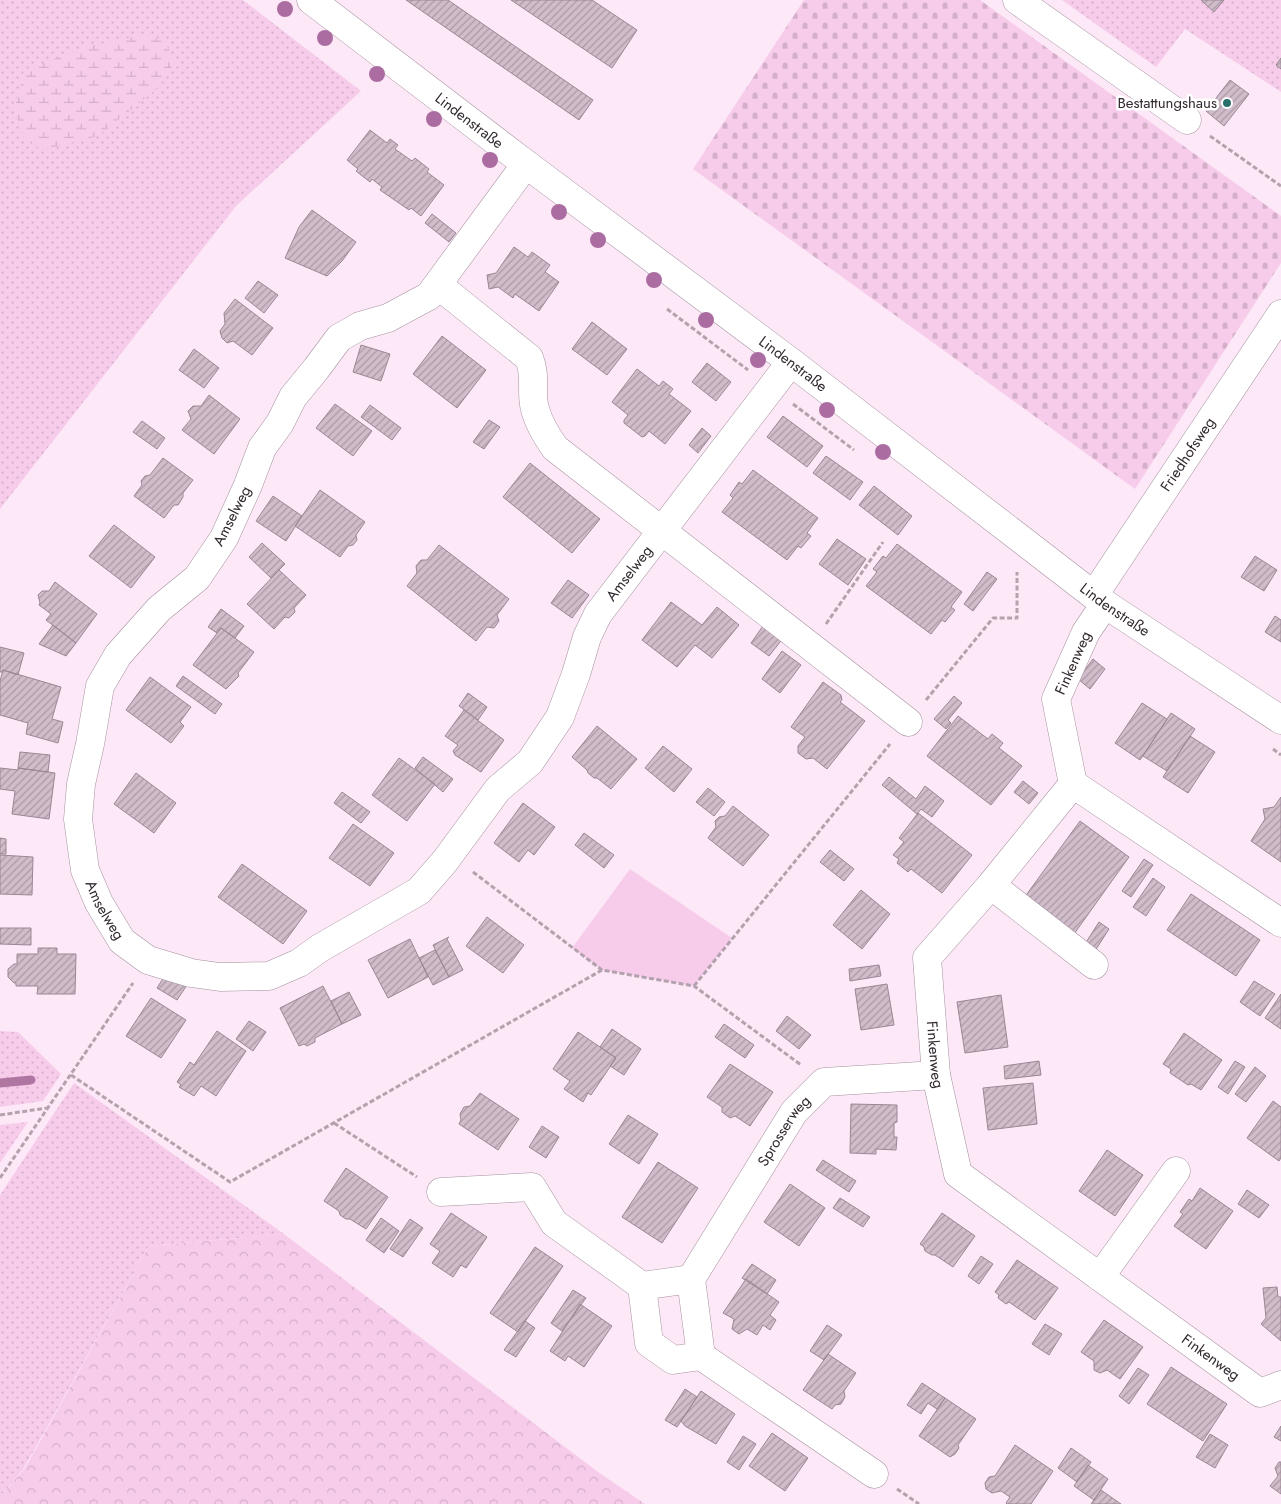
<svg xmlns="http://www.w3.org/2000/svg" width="1281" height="1504" viewBox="0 0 1281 1504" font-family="Jost,sans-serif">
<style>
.grass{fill:url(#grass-dots)}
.forest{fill:url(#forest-crowns)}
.wetland{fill:url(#wetland-marsh)}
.cemetery{fill:url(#cemetery-stones)}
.park{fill:#f7cceb}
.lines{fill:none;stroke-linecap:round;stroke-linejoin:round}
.stream{stroke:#b076a2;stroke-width:9}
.building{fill:url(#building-hatch);stroke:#9a8694}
.minor-casing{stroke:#a5919f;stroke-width:29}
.path{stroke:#b3a2ae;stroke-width:3;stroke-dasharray:5 2.5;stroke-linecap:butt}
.minor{stroke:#fff;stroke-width:28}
.tree{fill:#ab6da1}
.poi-dot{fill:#287069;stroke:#fff;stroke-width:2}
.labels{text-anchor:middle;stroke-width:5;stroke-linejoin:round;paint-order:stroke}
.poi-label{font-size:15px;fill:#322a30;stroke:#fff;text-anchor:end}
.street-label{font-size:15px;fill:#322a30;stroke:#fff}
</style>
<defs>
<pattern id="grass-dots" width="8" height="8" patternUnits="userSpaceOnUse" patternTransform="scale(1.25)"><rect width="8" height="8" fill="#f7cceb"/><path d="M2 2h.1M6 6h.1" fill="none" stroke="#d4afca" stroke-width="1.8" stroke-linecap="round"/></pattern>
<pattern id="forest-crowns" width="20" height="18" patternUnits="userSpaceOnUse" patternTransform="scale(1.25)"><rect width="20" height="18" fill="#f7cceb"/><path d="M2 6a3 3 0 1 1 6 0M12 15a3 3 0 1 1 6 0" fill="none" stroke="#d4afca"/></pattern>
<pattern id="wetland-marsh" width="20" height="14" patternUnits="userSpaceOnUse" patternTransform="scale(1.25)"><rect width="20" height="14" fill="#f7cceb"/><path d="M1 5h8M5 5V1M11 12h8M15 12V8" fill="none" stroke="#d4afca"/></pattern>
<pattern id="cemetery-stones" width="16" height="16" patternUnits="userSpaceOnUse" patternTransform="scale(1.25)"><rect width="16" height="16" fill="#f7cceb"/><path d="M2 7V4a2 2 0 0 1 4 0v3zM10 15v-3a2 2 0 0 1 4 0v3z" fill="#d4afca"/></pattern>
<pattern id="building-hatch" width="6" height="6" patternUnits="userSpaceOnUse" patternTransform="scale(1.25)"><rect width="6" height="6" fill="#d1bccb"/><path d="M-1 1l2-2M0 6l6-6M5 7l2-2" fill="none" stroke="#aa99a5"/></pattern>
</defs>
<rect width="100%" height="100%" fill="#fde8f7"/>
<path class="grass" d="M 0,0 L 243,0 L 361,91 L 236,206 L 0,509 Z
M 1062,0 L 1281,0 L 1281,92 L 1185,29 L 1156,67 Z
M 0,1031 L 18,1032 L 61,1074 L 43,1101 L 0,1107 Z
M 74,1083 L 284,1234 L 149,1246 L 24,1468 L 0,1497 L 0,1195 Z
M 28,1122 L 0,1163 L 0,1125 Z"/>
<path class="forest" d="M 284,1234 L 598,1472 L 645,1504 L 0,1504 L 0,1497 L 25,1468 L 149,1246 Z"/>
<path class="wetland" d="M 143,35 L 165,42 L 175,62 L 158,88 L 98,136 L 42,150 L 24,139 L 14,110 L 24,71 L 84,47 Z"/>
<path class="cemetery" d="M 804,0 L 980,0 L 1281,216 L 1281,263 L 1135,489 L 693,169 Z"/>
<path class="park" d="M 630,869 L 732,938 L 694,986 L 602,970 L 572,948 Z"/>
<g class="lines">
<path class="stream" d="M 0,1083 L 31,1080"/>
</g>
<path class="building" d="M 406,0 L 448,0 L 593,100 L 579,120 Z
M 511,0 L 592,0 L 637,30 L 612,68 Z
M 1201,0 L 1224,0 L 1214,12 Z
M 1281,58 L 1281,69 L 1276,65 Z
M 1230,80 L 1249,94 L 1224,126 L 1206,111 Z
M 370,130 L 387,143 L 390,139 L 398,145 L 395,149 L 412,161 L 415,158 L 429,169 L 427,172 L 444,185 L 421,216 L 411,208 L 409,210 L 380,190 L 382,187 L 372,179 L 370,182 L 356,171 L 358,169 L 347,160 Z
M 312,210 L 356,242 L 342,261 L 327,276 L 285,258 L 299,227 Z
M 432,214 L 456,233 L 449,242 L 425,223 Z
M 514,247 L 528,257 L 532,252 L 550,265 L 545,272 L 559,282 L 539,311 L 515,294 L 513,298 L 498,287 L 489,289 L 487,275 L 496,273 Z
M 258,281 L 278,295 L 264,313 L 245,298 Z
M 235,299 L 273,328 L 252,355 L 233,341 L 227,343 L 222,338 L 220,331 L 225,324 L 224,313 Z
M 592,322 L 627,349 L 607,375 L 572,349 Z
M 442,336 L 486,370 L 457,408 L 413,374 Z
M 361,345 L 390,354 L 381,381 L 353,372 Z
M 194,349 L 219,368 L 204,388 L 179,370 Z
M 707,363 L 731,382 L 716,401 L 692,382 Z
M 637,369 L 659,386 L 663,381 L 673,389 L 669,394 L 691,411 L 665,444 L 649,431 L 645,436 L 642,437 L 624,423 L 624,420 L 628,415 L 612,402 Z
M 209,395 L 240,419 L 214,454 L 182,430 L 191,419 L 188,411 L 193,406 L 201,406 Z
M 335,404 L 372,431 L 353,456 L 316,428 Z
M 370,405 L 401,428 L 392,440 L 361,417 Z
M 783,416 L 823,446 L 807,467 L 767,437 Z
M 489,420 L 500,427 L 484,449 L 473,442 Z
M 142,421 L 165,438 L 157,449 L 133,432 Z
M 702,428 L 711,436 L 698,453 L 689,445 Z
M 826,456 L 863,482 L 850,500 L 813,473 Z
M 163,458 L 193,480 L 183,493 L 183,497 L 178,505 L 174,505 L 164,518 L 134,496 L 142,485 L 141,481 L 145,476 L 150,475 Z
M 530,463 L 600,519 L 572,553 L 503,497 Z
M 753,470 L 818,518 L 807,533 L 811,536 L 801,548 L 798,546 L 787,560 L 722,512 L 733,498 L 730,495 L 739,482 L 742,484 Z
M 874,486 L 912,516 L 898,535 L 859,505 Z
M 320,490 L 365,522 L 356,535 L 357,540 L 353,545 L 348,546 L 340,557 L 295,526 Z
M 273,496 L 302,516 L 286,541 L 256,521 Z
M 114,525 L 155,557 L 131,588 L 89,556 Z
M 837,539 L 866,559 L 848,585 L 819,564 Z
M 262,543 L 285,564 L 271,578 L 249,557 Z
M 897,544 L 962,592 L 951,607 L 955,610 L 945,622 L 942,620 L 931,634 L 866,586 L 877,572 L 873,569 L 883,556 L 886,558 Z
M 439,545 L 509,599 L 497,615 L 499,621 L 494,628 L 487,627 L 476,641 L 407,586 L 417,573 L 416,566 L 421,560 L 427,560 Z
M 1255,556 L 1277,570 L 1264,591 L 1241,577 Z
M 279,570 L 306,595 L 294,608 L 295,612 L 289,618 L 285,617 L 274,629 L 247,604 Z
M 987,572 L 997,579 L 973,611 L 964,604 Z
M 568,580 L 589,595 L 572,618 L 551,603 Z
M 55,582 L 97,614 L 76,643 L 46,620 L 51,614 L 39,605 L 40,603 L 38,595 L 42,591 L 49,591 Z
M 671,602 L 702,625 L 717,607 L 739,625 L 712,658 L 695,645 L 677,667 L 642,640 Z
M 221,609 L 244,626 L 235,638 L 221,628 L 217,633 L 208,627 Z
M 1275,616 L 1281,620 L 1281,642 L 1265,632 Z
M 765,623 L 784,637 L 769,656 L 751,643 Z
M 53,625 L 76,643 L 66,656 L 39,644 Z
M 221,628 L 254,652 L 238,673 L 239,676 L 226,689 L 193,665 Z
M 0,647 L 24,653 L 18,675 L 3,670 L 2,672 L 0,672 Z
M 782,651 L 801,665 L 780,693 L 762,679 Z
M 1093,659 L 1105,669 L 1090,689 L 1078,679 Z
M 3,670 L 61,687 L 52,719 L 63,722 L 58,743 L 26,734 L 28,723 L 0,715 L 0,681 Z
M 183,676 L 222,704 L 215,714 L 176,686 Z
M 150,677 L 191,707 L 180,722 L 184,726 L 171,743 L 126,710 Z
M 823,682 L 841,695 L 842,700 L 840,702 L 865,721 L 827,769 L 813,758 L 806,759 L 798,753 L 798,746 L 805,737 L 791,727 Z
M 468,693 L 487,707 L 478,720 L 459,706 Z
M 954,696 L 962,703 L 948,720 L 951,723 L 946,729 L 934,719 Z
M 1142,703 L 1167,719 L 1140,760 L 1115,743 Z
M 464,710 L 504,740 L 481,772 L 455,755 L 453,751 L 458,745 L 445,736 Z
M 1171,713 L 1195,729 L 1167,771 L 1143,756 Z
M 958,716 L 988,739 L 992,734 L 1003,743 L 999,748 L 1022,766 L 991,805 L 927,756 Z
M 597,726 L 637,759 L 611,789 L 597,778 L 594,778 L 588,773 L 587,770 L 572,757 Z
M 1190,736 L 1215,752 L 1188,793 L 1163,777 Z
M 663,746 L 692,769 L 674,792 L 645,768 Z
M 20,752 L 50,755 L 48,772 L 18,768 Z
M 423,757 L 453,779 L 443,792 L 415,768 Z
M 399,758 L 435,784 L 407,821 L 372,795 Z
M 0,768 L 18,770 L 18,768 L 55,773 L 49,819 L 12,814 L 15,791 L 0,789 Z
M 136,773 L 176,803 L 154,833 L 114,804 Z
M 889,777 L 916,799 L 925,786 L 944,801 L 932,817 L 921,809 L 917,814 L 882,785 Z
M 1023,781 L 1038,793 L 1029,804 L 1014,792 Z
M 708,788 L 725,802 L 714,816 L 696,802 Z
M 342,792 L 370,812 L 361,823 L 334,803 Z
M 1281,797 L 1281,862 L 1251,841 L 1265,819 L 1263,809 L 1274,807 Z
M 523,803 L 555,827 L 534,855 L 528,850 L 519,862 L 494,843 Z
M 733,806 L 769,835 L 743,866 L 708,838 L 716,827 L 715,821 L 719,817 L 725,816 Z
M 918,813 L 972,855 L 942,893 L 911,869 L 908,872 L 897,863 L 899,859 L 893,855 L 904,842 L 899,838 Z
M 1080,821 L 1129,857 L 1074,934 L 1024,898 Z
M 353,824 L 394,853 L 370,886 L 329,858 Z
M 584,833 L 614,855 L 604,868 L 575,845 Z
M 0,838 L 6,839 L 6,854 L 0,854 Z
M 830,850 L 854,869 L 844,881 L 820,862 Z
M 0,855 L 33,857 L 32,895 L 0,894 Z
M 1144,859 L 1153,865 L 1131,897 L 1122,891 Z
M 242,864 L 307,911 L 283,944 L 218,897 Z
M 1153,878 L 1165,887 L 1146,916 L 1133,907 Z
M 861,890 L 890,914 L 862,949 L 833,925 Z
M 1191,894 L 1260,940 L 1236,976 L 1167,930 Z
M 487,917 L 524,945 L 503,973 L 466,946 Z
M 1099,922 L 1109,929 L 1093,954 L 1083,947 Z
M 0,928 L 31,928 L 31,945 L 0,944 Z
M 449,937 L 447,939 L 463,970 L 449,977 L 433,945 Z
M 410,939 L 428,977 L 388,998 L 368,960 Z
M 38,948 L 57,948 L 57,954 L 76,954 L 75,994 L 37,994 L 38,986 L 16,986 L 16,983 L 14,983 L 8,977 L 8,969 L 14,964 L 17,964 L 17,954 L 38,954 Z
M 435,950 L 449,977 L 433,985 L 419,958 Z
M 879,965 L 881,976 L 850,981 L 849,969 Z
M 169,969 L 189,982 L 177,1000 L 157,988 Z
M 1254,981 L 1275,994 L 1260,1016 L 1240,1002 Z
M 887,984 L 894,1025 L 861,1030 L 855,989 Z
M 323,986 L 342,1024 L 315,1038 L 315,1042 L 307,1046 L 304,1044 L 299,1046 L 280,1008 Z
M 349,992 L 361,1015 L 342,1024 L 331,1001 Z
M 1281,994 L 1281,1029 L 1265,1018 Z
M 1001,995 L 1008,1047 L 965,1053 L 957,1002 Z
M 151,998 L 186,1020 L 161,1058 L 126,1036 Z
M 787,1016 L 811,1035 L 799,1049 L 776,1031 Z
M 249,1021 L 266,1032 L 253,1051 L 236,1039 Z
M 724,1024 L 754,1045 L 745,1058 L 715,1037 Z
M 612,1029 L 641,1049 L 624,1075 L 610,1066 L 616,1058 L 600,1047 Z
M 217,1031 L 246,1051 L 216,1096 L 201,1086 L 194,1096 L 179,1087 L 181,1085 L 177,1082 L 190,1062 L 194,1065 Z
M 578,1032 L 616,1058 L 591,1095 L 588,1093 L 583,1102 L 564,1089 L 570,1081 L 553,1069 Z
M 1184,1033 L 1222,1060 L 1201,1090 L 1191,1084 L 1188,1085 L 1170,1073 L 1171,1069 L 1163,1064 Z
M 1039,1061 L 1041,1075 L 1005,1079 L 1004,1066 Z
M 1235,1061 L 1245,1067 L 1228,1094 L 1218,1087 Z
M 730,1064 L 773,1092 L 750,1126 L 735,1116 L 730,1118 L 722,1112 L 722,1107 L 707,1097 Z
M 1255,1067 L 1266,1076 L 1246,1102 L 1235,1094 Z
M 1033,1083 L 1037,1124 L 988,1130 L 983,1088 Z
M 480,1093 L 519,1119 L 498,1150 L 459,1124 L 461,1120 L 460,1114 L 464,1107 L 470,1106 Z
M 1273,1101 L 1281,1107 L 1281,1158 L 1279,1161 L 1247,1138 Z
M 851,1104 L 897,1105 L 897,1122 L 894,1123 L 894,1137 L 897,1137 L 896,1150 L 876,1149 L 876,1154 L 850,1153 Z
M 628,1115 L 658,1134 L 639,1164 L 609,1144 Z
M 542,1126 L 559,1137 L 546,1158 L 529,1147 Z
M 1107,1150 L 1143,1175 L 1115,1216 L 1079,1191 Z
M 823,1160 L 856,1181 L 849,1192 L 816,1170 Z
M 658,1162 L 698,1188 L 662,1243 L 622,1217 Z
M 346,1168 L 388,1197 L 366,1229 L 350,1219 L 346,1219 L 340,1215 L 339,1211 L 324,1201 Z
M 790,1184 L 825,1208 L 799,1246 L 764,1222 Z
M 1200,1188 L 1233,1211 L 1206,1249 L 1174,1226 L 1183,1214 L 1180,1212 L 1189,1199 L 1192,1201 Z
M 1247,1190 L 1269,1205 L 1259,1218 L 1238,1204 Z
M 840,1198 L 870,1217 L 863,1227 L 833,1208 Z
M 451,1213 L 487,1237 L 466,1268 L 461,1265 L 453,1277 L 432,1263 L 440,1251 L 430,1244 Z
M 942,1213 L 975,1236 L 953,1267 L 935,1255 L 932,1255 L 925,1251 L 924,1247 L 920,1244 Z
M 381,1218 L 399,1231 L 384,1253 L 366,1240 Z
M 410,1219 L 423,1228 L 403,1257 L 390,1249 Z
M 535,1247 L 563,1266 L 518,1332 L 490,1313 Z
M 981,1256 L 993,1264 L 979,1284 L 968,1276 Z
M 1017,1260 L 1058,1288 L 1035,1320 L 1009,1302 L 1006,1304 L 998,1298 L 999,1295 L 995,1292 Z
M 752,1264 L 776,1280 L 767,1294 L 742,1278 Z
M 746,1279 L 779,1302 L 770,1315 L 776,1320 L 770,1330 L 763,1325 L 757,1335 L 747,1329 L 739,1334 L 732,1329 L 734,1319 L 723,1313 Z
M 1277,1287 L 1278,1297 L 1281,1297 L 1281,1341 L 1261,1324 L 1266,1318 L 1263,1288 Z
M 573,1290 L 586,1298 L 562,1331 L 551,1323 Z
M 580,1304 L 612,1326 L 584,1367 L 568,1356 L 565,1361 L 550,1351 Z
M 1104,1320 L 1143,1347 L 1120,1379 L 1107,1370 L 1100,1373 L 1094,1370 L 1094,1361 L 1081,1352 Z
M 525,1321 L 535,1328 L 516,1357 L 504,1350 Z
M 1045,1324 L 1062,1334 L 1049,1355 L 1032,1344 Z
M 827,1325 L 842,1335 L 824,1360 L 810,1351 Z
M 828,1354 L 856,1373 L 844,1391 L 845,1397 L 841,1404 L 835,1405 L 832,1409 L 803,1390 Z
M 1171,1367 L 1227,1404 L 1203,1441 L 1147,1404 Z
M 1138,1368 L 1149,1375 L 1129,1404 L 1119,1396 Z
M 922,1383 L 945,1398 L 937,1409 L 928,1403 L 921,1414 L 907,1405 Z
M 685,1389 L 697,1397 L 677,1427 L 665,1420 Z
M 701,1391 L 735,1414 L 716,1444 L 685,1426 L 681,1421 Z
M 945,1398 L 976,1419 L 958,1445 L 959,1448 L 955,1454 L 950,1457 L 919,1436 Z
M 1281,1426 L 1281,1441 L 1274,1437 Z
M 772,1433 L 808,1458 L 785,1491 L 749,1466 Z
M 1210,1434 L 1228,1445 L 1215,1468 L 1196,1457 Z
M 743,1436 L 756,1444 L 739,1470 L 727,1462 Z
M 1015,1445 L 1053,1471 L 1031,1504 L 1007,1504 L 1006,1503 L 1010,1497 L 1001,1491 L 992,1493 L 986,1489 L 985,1483 L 989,1477 L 995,1476 Z
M 1071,1448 L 1091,1462 L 1077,1482 L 1058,1468 Z
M 1279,1462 L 1281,1462 L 1281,1494 L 1270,1486 L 1278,1476 L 1275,1468 Z
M 1088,1465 L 1108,1479 L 1094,1500 L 1074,1486 Z
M 1101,1490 L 1121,1504 L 1091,1504 Z"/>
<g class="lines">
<defs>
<g id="minor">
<path id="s1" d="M 311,0 L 526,164 L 791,362 L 1105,604 L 1281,720"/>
<path d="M 1017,0 L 1187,120"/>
<path id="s2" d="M 526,164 L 429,296 L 388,318 L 360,326 L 339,338 L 316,369 L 293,397 L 280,423 L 262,448 L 248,485 L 224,538 L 197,578 L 159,609 L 118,655 L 100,686 L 90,744 L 81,784 L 78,819 L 85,870 L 99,903 L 122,941 L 148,960 L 191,973 L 220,977 L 269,976 L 299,963 L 320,948 L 419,891 L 445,861 L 498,789 L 530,762 L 560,717 L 576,674 L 587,637 L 598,614 L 791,362"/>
<path d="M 438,285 L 529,358 C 537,377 530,392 535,409 C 538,421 548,438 555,448 L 908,722"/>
<path id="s3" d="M 1094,595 L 1281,314"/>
<path id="s4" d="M 1105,604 L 1086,632 L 1056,699 L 1073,784 L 991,885 L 927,958 L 936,1075 L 958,1174 L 1260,1393 L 1281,1385"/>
<path d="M 1073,784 L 1281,923"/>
<path d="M 991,885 L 1094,965"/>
<path d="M 441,1192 L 532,1187 L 554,1223 L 642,1286"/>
<path d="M 1100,1277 L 1176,1171"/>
<path d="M 691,1279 L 642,1286 L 649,1343 L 673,1360 L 701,1356"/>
<path id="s5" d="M 874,1474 L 701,1356 L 691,1279 L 794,1112 L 824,1082 L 936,1075"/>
</g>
</defs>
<use href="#minor" class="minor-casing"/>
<path class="path" d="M 1210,136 L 1281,186
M 667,309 L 748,370
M 793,404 L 854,450
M 826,624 L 883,542
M 926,700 L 993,618 L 1017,618 L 1017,572
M 1273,749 L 1281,755
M 473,872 L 602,970
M 694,986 L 890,744
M 71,1075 L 230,1182 L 602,970 L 694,986 L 801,1065
M 0,1115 L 47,1108
M 334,1123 L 417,1177
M 0,1178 L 133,983
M 897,1489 L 919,1504"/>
<use href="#minor" class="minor"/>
</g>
<g class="tree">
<circle cx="285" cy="9" r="8"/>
<circle cx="325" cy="38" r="8"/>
<circle cx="377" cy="74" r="8"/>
<circle cx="434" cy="119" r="8"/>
<circle cx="490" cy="160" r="8"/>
<circle cx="559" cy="212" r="8"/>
<circle cx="598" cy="240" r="8"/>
<circle cx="654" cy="280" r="8"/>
<circle cx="706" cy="320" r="8"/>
<circle cx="758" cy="360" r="8"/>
<circle cx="827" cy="410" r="8"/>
<circle cx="883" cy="452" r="8"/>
</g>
<circle class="poi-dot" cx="1227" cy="103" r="5"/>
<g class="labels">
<g class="poi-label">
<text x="1217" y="108">Bestattungshaus</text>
</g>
<g class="street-label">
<text dy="5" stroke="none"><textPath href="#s1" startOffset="199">Lindenstraße</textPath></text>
<text dy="5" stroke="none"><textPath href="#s1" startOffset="604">Lindenstraße</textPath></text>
<text dy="5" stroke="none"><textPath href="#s3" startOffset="169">Friedhofsweg</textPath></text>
<text transform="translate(232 516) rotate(-63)" y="5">Amselweg</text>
<text dy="5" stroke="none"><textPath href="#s2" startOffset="1672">Amselweg</textPath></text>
<text dy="5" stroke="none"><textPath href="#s1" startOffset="1009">Lindenstraße</textPath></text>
<text transform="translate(1073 663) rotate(-66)" y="5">Finkenweg</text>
<text dy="5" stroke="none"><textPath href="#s2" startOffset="922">Amselweg</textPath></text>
<text dy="5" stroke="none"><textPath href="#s4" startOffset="518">Finkenweg</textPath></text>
<text dy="5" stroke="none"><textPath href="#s5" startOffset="462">Sprosserweg</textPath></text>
<text dy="5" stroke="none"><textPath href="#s4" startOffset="952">Finkenweg</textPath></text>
</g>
</g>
</svg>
